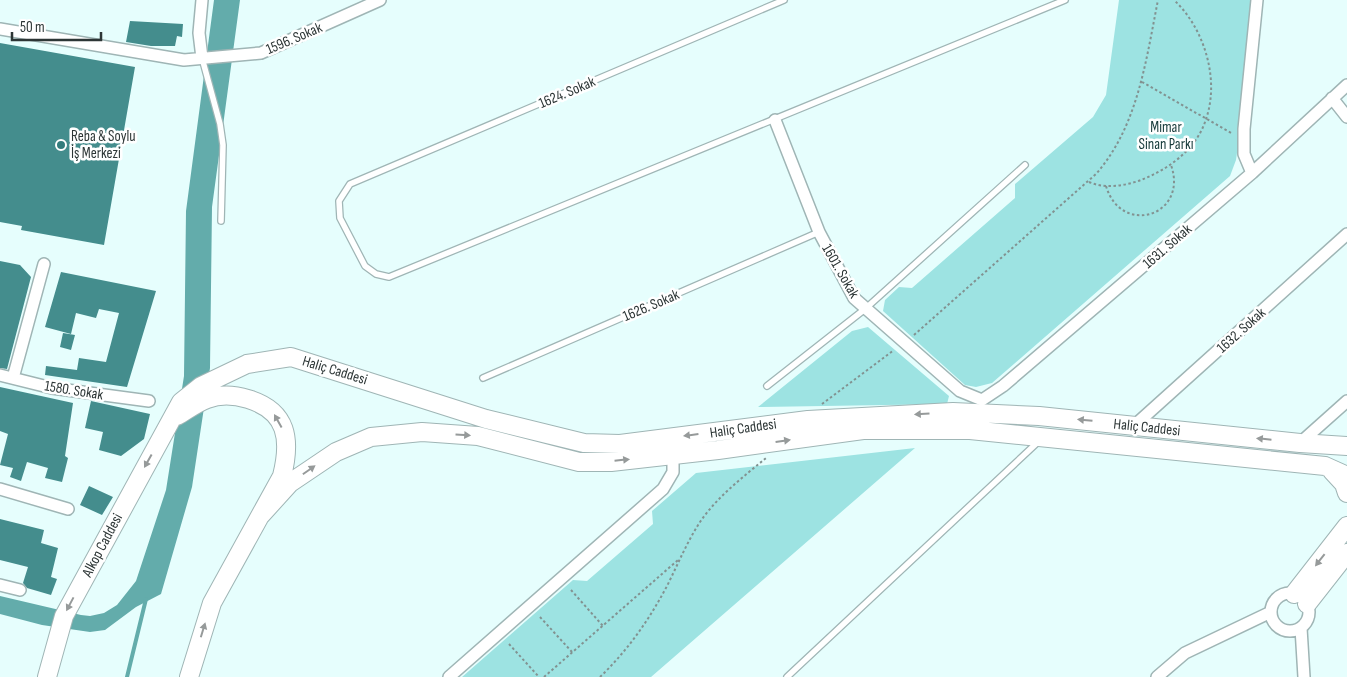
<svg xmlns="http://www.w3.org/2000/svg" width="1347" height="677" viewBox="0 0 1347 677" font-family="'Sofia Sans Condensed',sans-serif">
<style>
.green{fill:#9de3e2}
.water{fill:#63acab}
.lines{fill:none;stroke-linecap:round;stroke-linejoin:round}
.stream{stroke:#63acab;stroke-width:4}
.building{fill:#448d8d}
.lane-casing{stroke:#9fb5b5;stroke-width:8}
.street-casing{stroke:#9fb5b5;stroke-width:14}
.primary-casing{stroke:#9fb5b5;stroke-width:20}
.path{stroke:#829291;stroke-width:2;stroke-dasharray:2.5 2.5;stroke-linecap:butt}
.lane{stroke:#fff;stroke-width:5.5}
.street{stroke:#fff;stroke-width:11}
.primary{stroke:#fff;stroke-width:18}
.oneway{fill:#969a9a}
.poi-dot{fill:#337c7c;stroke:#fff;stroke-width:2}
.labels{text-anchor:middle;stroke-width:5;stroke-linejoin:round;paint-order:stroke}
.street-label{font-size:15px;fill:#2d3636;stroke:#fff}
.park-label{font-size:15px;fill:#143838;stroke:#fff}
.poi-label{font-size:15px;fill:#2d3636;stroke:#fff;text-anchor:start}
</style>
<rect width="100%" height="100%" fill="#e6fefd"/>
<path class="green" d="M 1119,0 L 1251,0 L 1239,138 L 1236,160 L 1230,176 L 992,383 L 976,387 L 965,385 L 883,311 L 885,300 L 899,287 L 912,288 L 1015,198 L 1015,184 L 1093,117 L 1106,95 Z
M 868,327 L 949,396 L 947,404 L 758,407 L 852,331 Z
M 915,448 L 651,677 L 462,677 L 573,580 L 587,581 L 653,524 L 652,511 L 696,473 Z"/>
<path class="water" d="M 214,0 L 240,0 L 212,207 L 210,368 L 192,487 L 161,594 L 136,607 L 105,630 L 90,632 L 42,625 L 0,614 L 0,596 L 81,615 L 90,616 L 104,613 L 117,605 L 136,581 L 166,490 L 184,376 L 186,211 Z"/>
<g class="lines">
<path class="stream" d="M 127,677 L 146,599"/>
</g>
<path class="building" d="M 130,21 L 183,24 L 182,37 L 177,36 L 175,46 L 151,46 L 126,42 Z
M 0,43 L 135,67 L 104,245 L 21,230 L 22,226 L 0,222 Z
M 0,261 L 20,265 L 31,277 L 7,369 L 0,368 Z
M 61,272 L 156,291 L 127,387 L 45,375 L 46,366 L 77,370 L 79,358 L 106,362 L 119,313 L 99,309 L 96,318 L 76,313 L 71,334 L 45,327 Z
M 63,333 L 75,335 L 71,350 L 60,347 Z
M 0,387 L 73,403 L 65,456 L 68,458 L 62,482 L 45,478 L 48,468 L 27,462 L 21,481 L 10,477 L 13,468 L 0,465 L 8,434 L 0,431 Z
M 91,401 L 150,414 L 144,439 L 121,456 L 99,450 L 103,432 L 85,428 Z
M 89,486 L 113,497 L 102,515 L 80,505 Z
M 0,519 L 44,530 L 41,543 L 58,548 L 51,577 L 57,579 L 51,595 L 27,588 L 23,583 L 28,567 L 0,560 Z"/>
<g class="lines">
<defs>
<path id="lane" d="M 784,0 L 350,184 L 339,201 L 340,218 L 365,266 L 376,274 L 389,277 L 1065,0
M 202,58 L 220,124 L 223,145 L 221,221
M 483,378 L 819,232
M 767,386 L 865,309 L 1025,165
M 787,677 L 1039,441"/>
<path id="street" d="M 202,0 L 199,33 L 202,58
M 0,29 L 184,60 L 261,53 L 380,0
M 1332,98 L 1347,117
M 775,120 L 819,232 L 854,298 L 960,391 L 982,400 L 1003,386 L 1252,173 L 1347,85
M 1252,173 L 1244,154 L 1244,129 L 1257,0
M 0,375 L 52,388 L 149,401
M 13,378 L 44,264
M 1135,425 L 1347,234
M 1300,443 L 1347,401
M 0,489 L 68,509
M 0,585 L 20,590
M1271 612a19 19 0 1 1 38 0a19 19 0 1 1-38 0Z
M 1301,628 L 1304,677
M 449,677 L 663,489 L 673,472 L 673,455
M 1157,677 L 1185,653 L 1271,612"/>
<path id="primary" d="M 177,416 C 186,411 196,403 207,399 C 220,394 235,395 248,399 C 288,411 291,440 282,476 L 212,603 L 189,677
M 1332,471 L 1344,484 L 1347,493
M 261,515 L 290,483 L 336,452 L 371,437 L 422,432 L 478,436 L 579,462 L 611,462 L 718,450 L 863,430 L 970,430 L 1325,466 L 1347,476
M 1294,594 L 1347,526
M 1307,604 L 1347,553
M 47,677 L 64,616 L 181,402 L 201,386 L 247,364 L 291,357 L 486,419 L 584,443 L 620,444 L 808,420 L 953,412 L 1039,416 L 1300,443 L 1347,446"/>
</defs>
<use href="#lane" class="lane-casing"/>
<use href="#street" class="street-casing"/>
<use href="#primary" class="primary-casing"/>
<path class="path" d="M 1142,82 L 1233,134
M 1089,182 C 1105,189 1125,186 1141,180 C 1169,169 1197,149 1206,119 C 1220,79 1204,28 1174,0
M 1106,186 C 1121,237 1189,216 1171,165
M 914,335 L 1096,174 C 1138,126 1146,60 1158,0
M 822,404 L 894,350
M 571,590 L 603,626
M 540,617 L 572,652
M 509,644 L 539,677
M 544,677 L 678,560
M 600,677 C 628,650 649,620 667,586 C 678,564 687,542 700,522 C 717,497 743,477 766,458"/>
<use href="#lane" class="lane"/>
<use href="#street" class="street"/>
<use href="#primary" class="primary"/>
</g>
<defs><path id="oneway-solid" d="M-6-.8H1V-3.2L6.5 0L1 3.2V.8H-6Z" transform="scale(1.25)"/></defs>
<g class="oneway">
<use href="#oneway-solid" transform="translate(922 414) rotate(177)"/>
<use href="#oneway-solid" transform="translate(1085 420) rotate(-175)"/>
<use href="#oneway-solid" transform="translate(278 421) rotate(-119)"/>
<use href="#oneway-solid" transform="translate(463 435) rotate(4)"/>
<use href="#oneway-solid" transform="translate(691 435) rotate(173)"/>
<use href="#oneway-solid" transform="translate(1264 439) rotate(-174)"/>
<use href="#oneway-solid" transform="translate(783 441) rotate(-8)"/>
<use href="#oneway-solid" transform="translate(622 460) rotate(-6)"/>
<use href="#oneway-solid" transform="translate(148 461) rotate(119)"/>
<use href="#oneway-solid" transform="translate(309 470) rotate(-35)"/>
<use href="#oneway-solid" transform="translate(1320 560) rotate(128)"/>
<use href="#oneway-solid" transform="translate(70 604) rotate(118)"/>
<use href="#oneway-solid" transform="translate(203 630) rotate(-73)"/>
</g>
<circle class="poi-dot" cx="61" cy="145" r="5"/>
<g class="labels">
<g class="street-label">
<text transform="translate(294 38) rotate(-23)" y="5">1596. Sokak</text>
<text transform="translate(567 92) rotate(-23)" y="5">1624. Sokak</text>
<text transform="translate(1167 246) rotate(-41)" y="5">1631. Sokak</text>
<text transform="translate(841 271) rotate(60)" y="5">1601. Sokak</text>
<text transform="translate(651 305) rotate(-23)" y="5">1626. Sokak</text>
<text transform="translate(1241 330) rotate(-42)" y="5">1632. Sokak</text>
<text transform="translate(335 370) rotate(17)" y="5">Haliç Caddesi</text>
<text transform="translate(74 390) rotate(9)" y="5">1580. Sokak</text>
<text transform="translate(1147 427) rotate(6)" y="5">Haliç Caddesi</text>
<text transform="translate(743 428) rotate(-8)" y="5">Haliç Caddesi</text>
<text transform="translate(102 545) rotate(-62)" y="5">Alkop Caddesi</text>
</g>
<g class="park-label">
<text x="1166" y="132">Mimar<tspan x="1166" dy="17">Sinan Parkı</tspan></text>
</g>
<g class="poi-label">
<text x="71" y="141">Reba &amp; Soylu<tspan x="71" dy="17">İş Merkezi</tspan></text>
</g>
</g>
<path d="M12 32v8h89v-8" fill="none" stroke="#2d3636" stroke-width="2.5"/>
<text x="20" y="32" font-size="15" fill="#2d3636" stroke="#ffffff" stroke-width="4" paint-order="stroke">50 m</text>
</svg>
